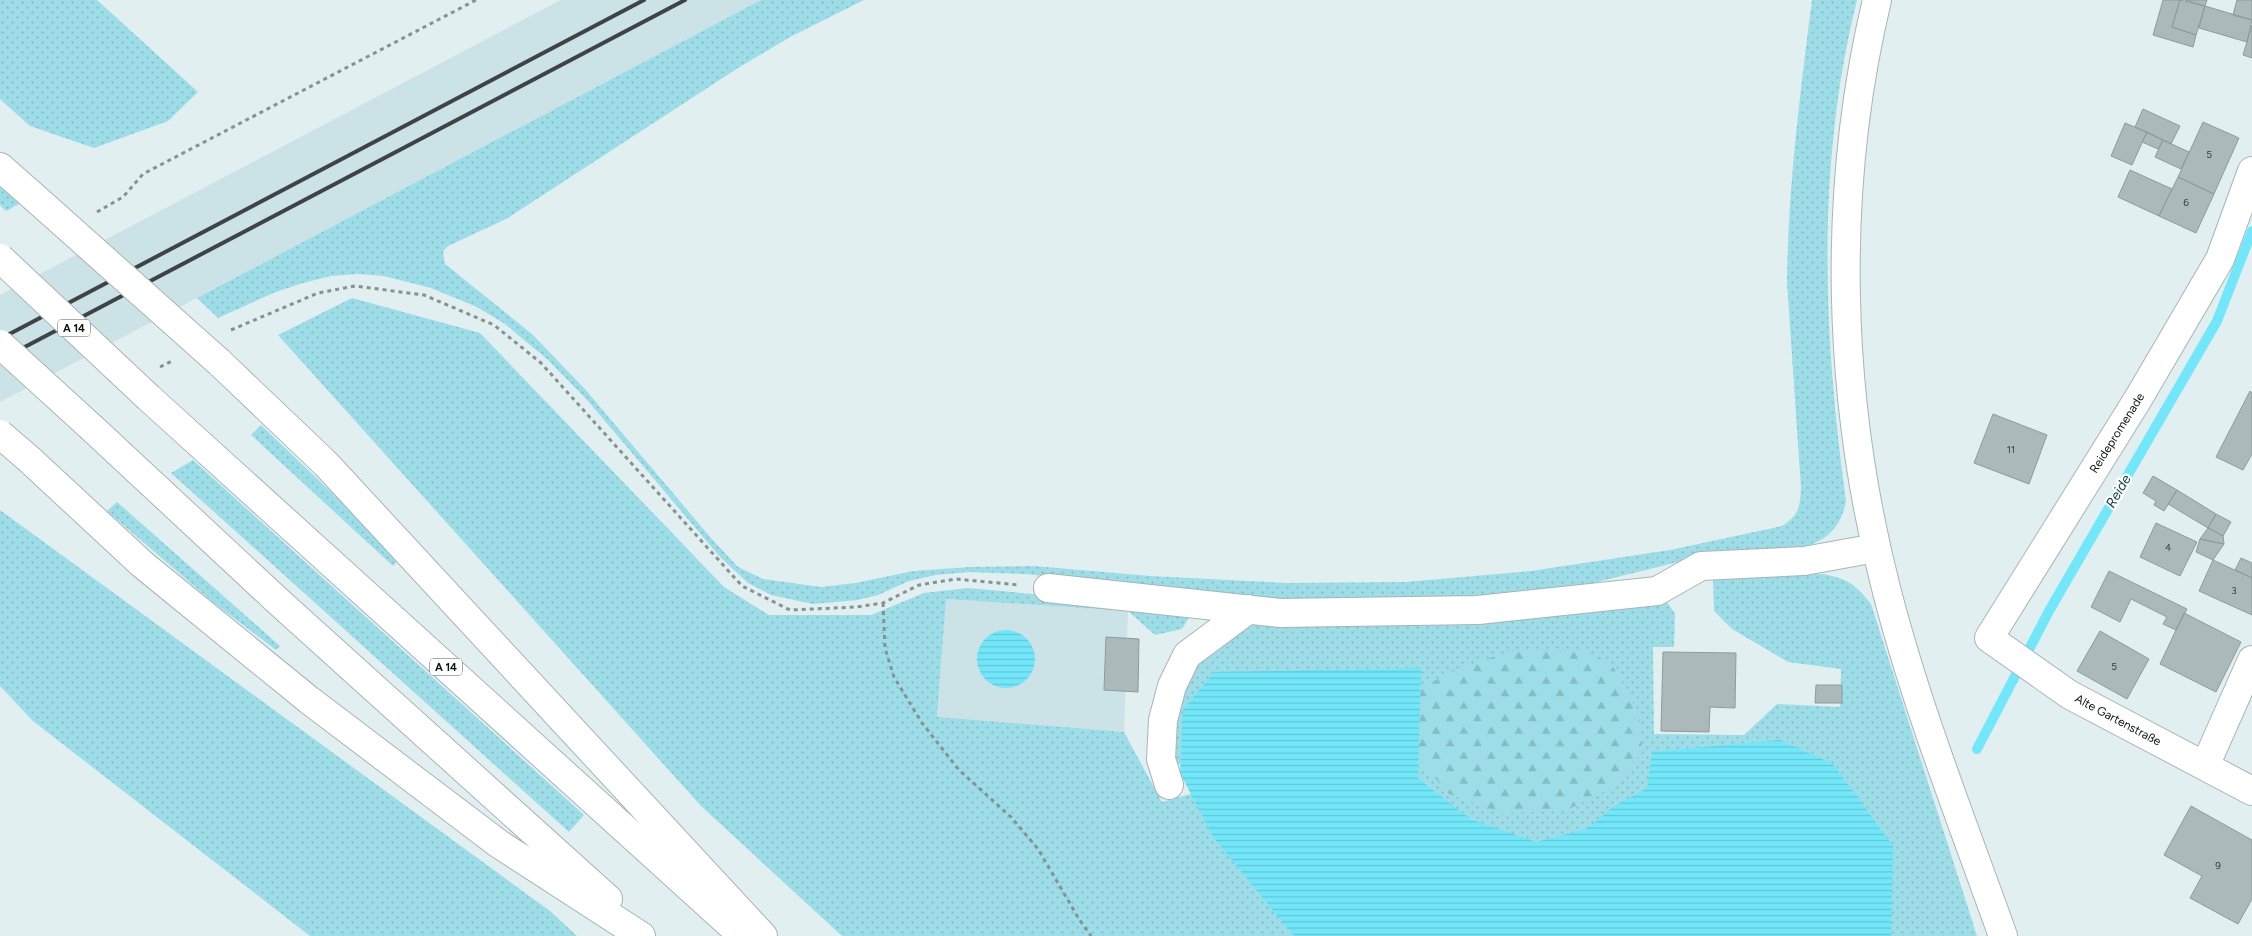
<svg xmlns="http://www.w3.org/2000/svg" width="2252" height="936" viewBox="0 0 2252 936" font-family="Figtree,sans-serif">
<style>
.built{fill:#cbe2e6}
.green{fill:url(#green-dots)}
.forest{fill:url(#forest-firs)}
.water{fill:url(#water-rules)}
.lines{fill:none;stroke-linecap:round;stroke-linejoin:round}
.stream{stroke:#72e7f9;stroke-width:10}
.building{fill:#acb9bb;stroke:#8e9b9d}
.minor-casing{stroke:#a8b5b7;stroke-width:30}
.major-casing{stroke:#a8b5b7;stroke-width:30}
.highway-casing{stroke:#a8b5b7;stroke-width:30}
.path{stroke:#879192;stroke-width:3;stroke-dasharray:4 4;stroke-linecap:butt}
.minor{stroke:#fff;stroke-width:28}
.major{stroke:#fff;stroke-width:28}
.highway{stroke:#fff;stroke-width:28}
.rail{stroke:#3e4446;stroke-width:4}
.highway-bridge-casing{stroke:#a8b5b7;stroke-width:30;stroke-linecap:butt}
.highway-bridge{stroke:#fff;stroke-width:28}
.labels{text-anchor:middle;stroke-width:4.5;stroke-linejoin:round;paint-order:stroke}
.number-label{font-size:10px;fill:#363c3e}
.shield{fill:#fff;stroke:#575a5a;stroke-width:1}
.shield-label{font-size:11px;font-weight:bold;fill:#0f1314}
.street-label{font-size:12px;fill:#0f1314;stroke:#fff}
.water-label{font-size:14px;font-style:italic;fill:#0e444c;stroke:#fff}
</style>
<defs>
<pattern id="green-dots" width="8" height="8" patternUnits="userSpaceOnUse" patternTransform="scale(1.25)"><rect width="8" height="8" fill="#9cdde7"/><path d="M2 2h.1M6 6h.1" fill="none" stroke="#85bdc5" stroke-width="1.8" stroke-linecap="round"/></pattern>
<pattern id="forest-firs" width="22" height="20" patternUnits="userSpaceOnUse" patternTransform="scale(1.25)"><rect width="22" height="20" fill="#9cdde7"/><path d="M5 1l3.5 6h-7zM16 11l3.5 6h-7z" fill="#85bdc5"/></pattern>
<pattern id="water-rules" width="6" height="5" patternUnits="userSpaceOnUse" patternTransform="scale(1.25)"><rect width="6" height="5" fill="#72e7f9"/><path d="M0 2.5h6" fill="none" stroke="#62c5d5"/></pattern>
</defs>
<rect width="100%" height="100%" fill="#e1eff1"/>
<path class="built" d="M 561,0 L 761,0 L 0,402 L 0,295 Z
M 946,599 L 1128,611 L 1124,732 L 937,718 Z"/>
<path class="green" d="M 0,0 L 97,0 L 198,92 L 168,121 L 94,148 L 30,126 L 0,99 Z
M 761,0 L 864,0 L 790,37 L 738,68 L 506,219 L 448,246 L 443,251 L 445,264 L 532,334 L 584,388 L 711,538 L 738,567 L 763,579 L 821,587 L 856,583 L 913,571 L 970,567 L 1034,566 L 1150,576 L 1285,583 L 1406,582 L 1531,571 L 1670,550 L 1782,526 C 1799,515 1800,508 1801,488 L 1787,282 C 1788,188 1800,94 1812,0 L 1857,0 C 1816,165 1823,334 1846,501 C 1840,533 1821,544 1791,550 L 1702,552 L 1682,561 L 1589,584 L 1521,593 L 1429,598 L 1257,599 L 1026,574 L 969,572 L 936,575 L 909,581 L 878,595 L 858,600 L 813,604 L 771,595 L 748,583 L 720,557 L 588,401 L 548,360 L 505,324 L 477,307 L 431,288 L 384,276 L 358,274 L 331,276 L 303,283 L 273,293 L 218,318 L 197,298 Z
M 0,184 L 21,203 L 6,211 L 0,205 Z
M 352,298 L 480,333 L 724,587 L 769,615 L 871,615 L 924,593 L 968,588 L 1164,606 L 1190,616 L 1182,629 L 1155,635 L 1128,611 L 946,599 L 937,717 L 1124,732 L 1162,802 L 1201,791 L 1305,936 L 842,936 L 701,806 L 278,335 Z
M 261,425 L 400,558 L 393,566 L 251,435 Z
M 193,460 L 584,815 L 569,832 L 171,473 Z
M 117,502 L 280,646 L 276,650 L 214,603 L 107,511 Z
M 0,510 L 550,911 L 577,936 L 310,936 L 33,721 L 0,686 Z
M 1823,574 C 1848,579 1855,584 1871,604 L 1977,936 L 1884,936 L 1619,814 L 1569,842 L 1518,848 L 1449,826 L 1415,785 L 1412,694 L 1188,764 L 1173,764 L 1176,687 L 1225,634 L 1266,619 L 1650,597 L 1667,602 L 1675,614 L 1674,647 L 1653,647 L 1654,734 L 1744,735 L 1777,704 L 1840,707 L 1841,669 L 1788,662 L 1732,629 L 1714,611 L 1713,580 L 1724,575 Z"/>
<path class="forest" d="M 1580,649 L 1611,663 L 1639,713 L 1642,753 L 1611,788 L 1565,811 L 1501,813 L 1449,794 L 1411,750 L 1412,694 L 1453,670 L 1508,652 Z"/>
<path class="water" d="M977 659a29 29 0 1 1 58 0a29 29 0 1 1-58 0Z
M 1421,668 L 1418,778 L 1470,819 L 1536,842 L 1587,829 L 1613,807 L 1647,788 L 1652,752 L 1780,740 L 1833,764 L 1893,846 L 1891,936 L 1294,936 L 1213,837 L 1180,773 L 1183,709 L 1215,672 Z"/>
<g class="lines">
<path class="stream" d="M 1977,749 L 2049,611 L 2217,321 L 2252,231"/>
</g>
<path class="building" d="M 2163,0 L 2180,0 L 2172,27 L 2196,35 L 2193,47 L 2153,35 Z
M 2180,0 L 2205,6 L 2196,35 L 2172,27 Z
M 2185,0 L 2207,0 L 2205,6 Z
M 2237,0 L 2252,0 L 2252,20 L 2233,15 Z
M 2205,6 L 2252,20 L 2247,42 L 2199,28 Z
M 2252,25 L 2252,58 L 2243,55 Z
M 2143,109 L 2180,126 L 2171,144 L 2135,127 Z
M 2203,122 L 2239,138 L 2214,194 L 2178,177 Z
M 2125,123 L 2147,132 L 2132,165 L 2111,156 Z
M 2147,132 L 2163,140 L 2158,149 L 2142,142 Z
M 2163,140 L 2189,152 L 2181,169 L 2155,157 Z
M 2130,170 L 2172,189 L 2159,216 L 2118,197 Z
M 2178,177 L 2214,194 L 2196,233 L 2159,216 Z
M 2250,391 L 2252,393 L 2252,454 L 2243,470 L 2216,457 Z
M 1993,414 L 2047,435 L 2029,484 L 1974,463 Z
M 2153,476 L 2177,490 L 2164,511 L 2154,505 L 2156,501 L 2143,493 Z
M 2177,490 L 2216,514 L 2208,528 L 2168,504 Z
M 2216,514 L 2231,522 L 2223,536 L 2208,528 Z
M 2156,523 L 2197,542 L 2180,576 L 2140,557 Z
M 2208,528 L 2223,536 L 2224,544 L 2200,539 Z
M 2200,539 L 2224,544 L 2213,560 L 2196,552 Z
M 2241,558 L 2252,563 L 2252,578 L 2235,570 Z
M 2213,560 L 2252,578 L 2252,615 L 2199,591 Z
M 2109,571 L 2187,609 L 2176,630 L 2163,624 L 2167,617 L 2131,599 L 2120,622 L 2091,607 Z
M 2184,613 L 2241,642 L 2216,692 L 2160,664 Z
M 2100,631 L 2149,659 L 2127,699 L 2077,671 Z
M 1106,637 L 1139,639 L 1138,692 L 1104,690 Z
M 1663,652 L 1736,653 L 1735,708 L 1710,707 L 1709,732 L 1661,731 Z
M 1816,685 L 1842,685 L 1842,703 L 1815,703 Z
M 2191,806 L 2252,840 L 2252,899 L 2238,924 L 2190,898 L 2202,876 L 2164,855 Z"/>
<g class="lines">
<defs>
<path id="minor" d="M 2252,171 L 2220,259 L 2138,399 L 1989,638 L 2070,695 L 2252,791
M 1048,588 L 1280,613 L 1478,610 L 1657,591 L 1701,566 L 1804,561 L 1876,548
M 2205,766 L 2252,660
M 1169,785 L 1161,759 L 1163,720 L 1172,686 L 1187,655 L 1249,609"/>
<path id="major" d="M 1877,0 C 1831,192 1837,398 1886,588 C 1916,706 1962,821 2003,936"/>
<path id="highway" d="M 0,167 L 34,197
M 219,362 L 326,464 L 763,936
M 149,398 L 743,936
M 92,428 L 280,603 L 608,899
M 30,460 L 142,564 L 309,700 L 499,844 L 641,936"/>
</defs>
<use href="#minor" class="minor-casing"/>
<use href="#major" class="major-casing"/>
<use href="#highway" class="highway-casing"/>
<path class="path" d="M 97,212 L 123,197 L 143,174 L 476,0
M 231,330 L 318,293 L 355,286 L 424,295 L 494,325 L 541,363 L 742,586 L 790,610 L 856,607 L 883,603 L 919,585 L 956,579 L 1019,585
M 160,367 L 172,361
M 883,603 L 885,648 L 894,677 L 922,723 L 959,770 L 1011,817 L 1038,849 L 1079,919 L 1091,936"/>
<use href="#minor" class="minor"/>
<use href="#major" class="major"/>
<use href="#highway" class="highway"/>
<path class="rail" d="M 0,339 L 644,0
M 0,360 L 685,0"/>
<defs>
<path id="highway-bridge" d="M 34,197 L 219,362
M 0,258 L 149,398
M 0,344 L 92,428
M 0,434 L 30,460"/>
</defs>
<use href="#highway-bridge" class="highway-bridge-casing"/>
<use href="#highway-bridge" class="highway-bridge"/>
</g>
<g class="labels">
<g class="number-label">
<text x="2209" y="158">5</text>
<text x="2186" y="206">6</text>
<text x="2011" y="453">11</text>
<text x="2168" y="551">4</text>
<text x="2234" y="594">3</text>
<text x="2114" y="670">5</text>
<text x="2218" y="869">9</text>
</g>
<g class="shield">
<rect x="58" y="319.5" width="32" height="17" rx="4"/>
<rect x="430" y="658.5" width="32" height="17" rx="4"/>
</g>
<g class="shield-label">
<text x="74" y="332">A 14</text>
<text x="446" y="671">A 14</text>
</g>
<g class="street-label">
<text transform="translate(2117 433) rotate(-58)" y="4">Reidepromenade</text>
<text transform="translate(2118 720) rotate(28)" y="4">Alte Gartenstraße</text>
</g>
<g class="water-label">
<text transform="translate(2118 491) rotate(-60)" y="5">Reide</text>
</g>
</g>
</svg>
